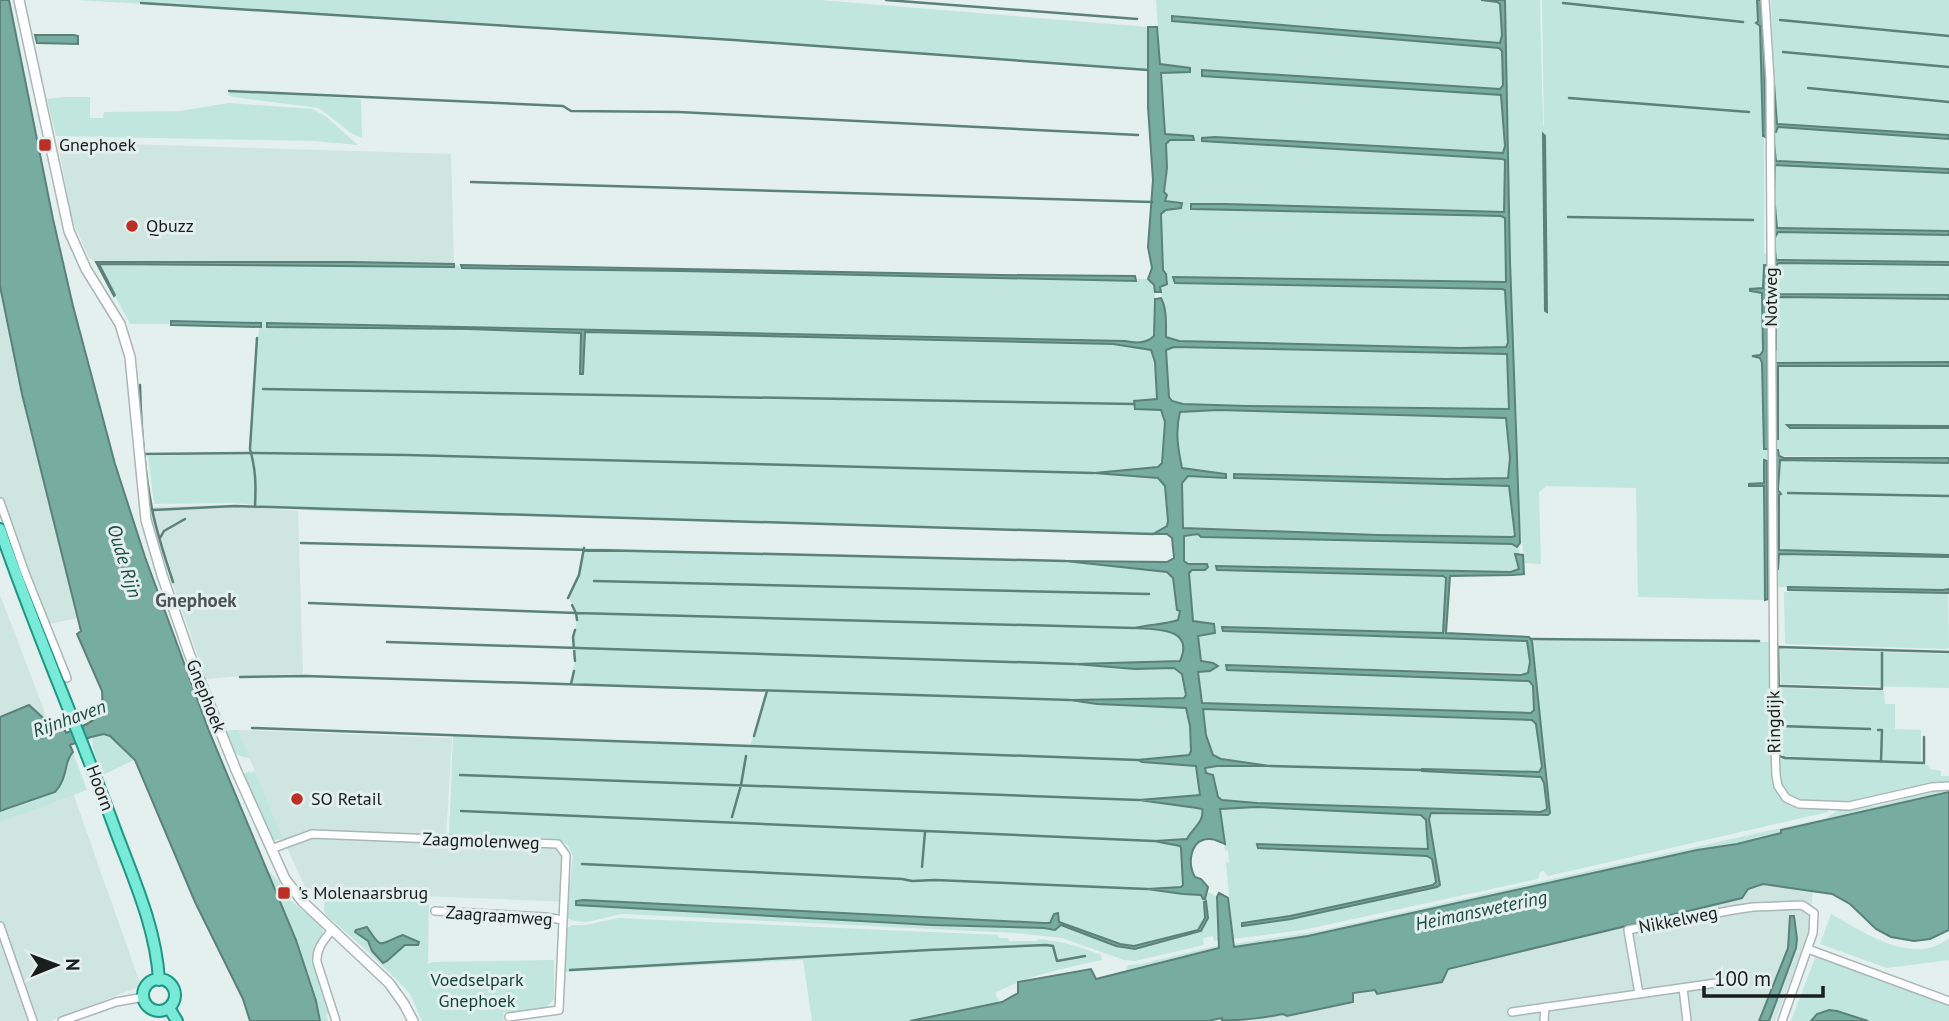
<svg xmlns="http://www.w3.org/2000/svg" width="1949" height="1021" viewBox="0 0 1949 1021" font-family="'PT Sans',sans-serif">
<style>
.built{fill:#cfe5e0}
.green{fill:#c1e6dd;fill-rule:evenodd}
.water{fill:#77aca0;stroke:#5b8179;stroke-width:2;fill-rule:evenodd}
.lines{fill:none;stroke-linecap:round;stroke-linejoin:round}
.stream{stroke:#5b8179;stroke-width:2.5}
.minor-casing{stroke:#aab7b4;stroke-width:10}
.tertiary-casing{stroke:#aab7b4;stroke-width:12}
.primary-casing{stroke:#1e9886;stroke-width:14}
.minor{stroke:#fff;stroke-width:7}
.tertiary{stroke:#fff;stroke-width:9}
.primary{stroke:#79e9d8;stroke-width:10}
.poi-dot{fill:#bd2f26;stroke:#e3f0ed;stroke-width:2.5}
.labels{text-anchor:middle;stroke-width:6;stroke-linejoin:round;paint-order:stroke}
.poi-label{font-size:18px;fill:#191e1d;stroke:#e3f0ed;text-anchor:start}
.street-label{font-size:18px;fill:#191e1d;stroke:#e3f0ed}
.park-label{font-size:18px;fill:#14433a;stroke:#e3f0ed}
.water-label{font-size:19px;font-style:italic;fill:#1b4a41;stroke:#e3f0ed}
.neighbourhood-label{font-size:19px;font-weight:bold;fill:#4c5754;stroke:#e3f0ed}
</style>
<rect width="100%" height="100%" fill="#e3f0ed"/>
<path class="built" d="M 58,142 L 451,154 L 454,264 L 352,262 L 96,262 L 89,258 L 71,217 Z
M 0,235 L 78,618 L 44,625 L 0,498 Z
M 218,505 L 298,511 L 303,674 L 241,676 L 206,679 L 146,507 Z
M 0,595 L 38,694 L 141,986 L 50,1021 L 0,1021 Z
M 238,730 L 452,738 L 446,837 L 558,841 L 568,848 L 568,902 L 325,892 L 306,889 L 281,835 Z
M 1763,884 L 1813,891 L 1809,932 L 1775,1021 L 1251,1021 L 1352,1002 L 1353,993 L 1376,989 L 1377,994 L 1448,969 L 1742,898 L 1748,889 Z"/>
<path class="green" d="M 76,0 L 820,0 L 1148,27 L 1148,70 L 1119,67 L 500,24 Z
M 1156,0 L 1481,0 L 1497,2 L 1500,4 L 1502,35 L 1500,43 L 1172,17 L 1173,21 L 1498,48 L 1502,51 L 1503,85 L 1500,89 L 1202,71 L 1202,75 L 1502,95 L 1505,146 L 1503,153 L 1215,137 L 1202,138 L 1202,141 L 1502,159 L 1505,160 L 1504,212 L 1224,204 L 1191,209 L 1501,216 L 1505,218 L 1507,282 L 1174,277 L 1175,283 L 1502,289 L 1505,290 L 1508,343 L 1506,347 L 1460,348 L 1179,341 L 1166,337 L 1166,321 L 1160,287 L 1167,284 L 1166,274 L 1163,270 L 1161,214 L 1166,210 L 1181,208 L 1181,203 L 1164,201 L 1167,168 L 1166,144 L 1170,140 L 1193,139 L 1165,135 Z
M 1505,0 L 1540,0 L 1543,125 L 1544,126 L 1542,0 L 1757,0 L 1758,21 L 1756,23 L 1760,26 L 1764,136 L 1764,253 L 1766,254 L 1767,265 L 1764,265 L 1763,288 L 1750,290 L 1762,292 L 1763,352 L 1760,355 L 1754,355 L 1760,358 L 1762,363 L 1764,449 L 1768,449 L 1767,461 L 1764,461 L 1764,483 L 1749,485 L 1763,486 L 1765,600 L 1638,597 L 1636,488 L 1546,486 L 1539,492 L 1541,564 L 1524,563 L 1517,492 L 1510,261 Z
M 1771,0 L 1949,0 L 1949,135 L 1776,124 Z
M 229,91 L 361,99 L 362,138 L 351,133 L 319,108 L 233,97 L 228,95 Z
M 64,97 L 90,97 L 90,118 L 103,118 L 104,112 L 180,111 L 229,103 L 312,109 L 324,115 L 358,145 L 314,141 L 56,136 L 47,99 Z
M 1777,127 L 1949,139 L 1949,169 L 1776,161 L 1774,133 L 1776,132 Z
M 1775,165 L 1949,173 L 1949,231 L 1776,228 L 1774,205 Z
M 1778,232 L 1949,235 L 1949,262 L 1776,260 L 1775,238 Z
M 1778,262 L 1949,265 L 1949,295 L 1777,294 C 1774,283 1775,273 1778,262 Z
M 98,264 L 453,267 L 454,264 L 462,268 L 681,271 L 1136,281 L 1136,279 L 1148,279 L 1155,292 L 1155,332 L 1151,339 L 1138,343 L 1125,341 L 267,323 L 267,327 L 468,329 L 581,333 L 580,373 L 583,373 L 585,332 L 1113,344 L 1151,350 L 1155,362 L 1157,399 L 1134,402 L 1135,409 L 1161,409 L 1165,422 L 1162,463 L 1158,467 L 1099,473 L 1158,478 L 1165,486 L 1168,521 L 1167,526 L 1153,534 L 960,527 L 320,511 L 234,503 L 154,504 L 148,456 L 251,453 L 259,327 L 261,327 L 261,323 L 172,321 L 171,324 L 130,324 Z
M 1778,297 L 1949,299 L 1949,362 L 1775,363 L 1776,299 Z
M 1174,347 L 1508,354 L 1509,409 L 1247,406 L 1183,404 L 1172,401 L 1169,397 L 1166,349 Z
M 1778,366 L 1949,366 L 1949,426 L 1788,426 L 1790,428 L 1949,428 L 1949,458 L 1779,456 L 1776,450 L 1776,439 L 1778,438 Z
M 1218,410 L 1506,418 L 1510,458 L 1508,478 L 1445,479 L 1234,475 L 1235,479 L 1510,486 L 1515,536 L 1512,537 L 1378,535 L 1183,528 L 1182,483 L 1188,476 L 1225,478 L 1226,475 L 1182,468 C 1178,449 1175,431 1180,412 Z
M 1780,460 L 1949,463 L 1949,555 L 1779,550 Z
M 1198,534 L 1202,537 L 1513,544 L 1518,546 L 1520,554 L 1516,554 L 1519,569 L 1511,572 L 1216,567 L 1217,570 L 1443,576 L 1446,578 L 1443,633 L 1223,627 L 1223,631 L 1527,641 L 1530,662 L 1528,673 L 1226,665 L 1530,681 L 1533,686 L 1534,711 L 1531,713 L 1201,703 L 1198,671 L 1210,671 C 1198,659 1198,652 1198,635 L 1211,634 L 1204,622 L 1193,622 L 1189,573 L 1192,570 L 1205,570 L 1207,564 L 1188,564 L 1184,561 L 1184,536 Z
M 584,548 L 1065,561 L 1168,572 L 1173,577 L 1177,610 L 1180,611 L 1178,620 C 1164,625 1150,623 1137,628 C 1157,631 1195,627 1180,661 L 1084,664 L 1135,669 L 1174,668 L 1182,674 L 1186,695 L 1184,699 L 1097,704 L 1186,708 L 1190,726 L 1191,751 L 1189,755 L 1166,758 L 1166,764 L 1196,766 L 1201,795 L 1144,800 L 1197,808 L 1202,809 C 1205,821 1192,829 1187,839 L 1158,841 L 1180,846 L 1181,848 L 1184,885 L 1181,887 L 1152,889 L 1183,894 L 1201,895 L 1203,898 L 1206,891 L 1217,897 L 1219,940 L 1214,941 L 1213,936 L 1203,938 L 1204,945 L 1135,961 L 1124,960 L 1062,938 L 1016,933 L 624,914 C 606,915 583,929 566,917 L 573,856 L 568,846 L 563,842 L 544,838 L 449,835 L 453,736 L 750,747 L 766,692 L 571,684 L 575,661 L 573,637 L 577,620 L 576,611 L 568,596 L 579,575 ZM 583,900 L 1044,923 L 1050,923 L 1058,914 L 1058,921 L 1120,944 L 1134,946 L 1195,932 L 1201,926 L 1206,914 L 1208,918 L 1203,929 L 1197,933 L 1135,949 L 1116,946 L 1061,924 L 1056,930 L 1044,928 L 932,925 L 576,905 Z
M 1779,554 L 1949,557 L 1949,589 L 1943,590 L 1776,587 L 1776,569 L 1778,568 Z
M 1784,592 L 1948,592 L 1949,648 L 1946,649 L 1785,644 Z
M 1566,639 L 1769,642 L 1769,700 L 1776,785 L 1799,807 L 1825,808 L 1828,811 L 1828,812 L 1548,876 L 1544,871 L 1540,872 L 1538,879 L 1303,930 L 1233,939 L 1226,863 L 1229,862 L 1228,851 L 1225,850 L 1220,809 L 1257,807 L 1419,814 L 1424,816 L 1426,820 L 1428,849 L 1258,844 L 1258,848 L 1427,856 L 1432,859 L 1435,884 L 1290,916 L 1242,924 L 1345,908 L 1439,887 L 1438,869 L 1429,818 L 1431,813 L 1548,815 L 1550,813 L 1550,804 L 1540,722 L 1532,641 Z
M 1780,649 L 1949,654 L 1949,688 L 1781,684 Z
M 1780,688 L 1884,691 L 1885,704 L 1895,704 L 1895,729 L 1921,730 L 1921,763 L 1928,765 L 1930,769 L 1941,771 L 1941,776 L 1949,776 L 1949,783 C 1919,790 1813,817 1790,797 C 1778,787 1778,772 1776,758 L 1780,756 L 1782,726 Z
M 1203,708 L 1532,720 L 1536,723 L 1542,767 L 1540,772 L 1423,769 L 1422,771 L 1541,778 L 1544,783 L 1547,808 L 1546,810 L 1540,812 L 1257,803 L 1222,800 L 1218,797 L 1215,779 L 1206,773 L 1205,768 L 1217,766 L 1267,766 L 1221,759 L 1213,755 L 1206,735 Z
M 230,730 L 238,730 L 250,758 C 233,757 230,747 224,733 Z
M 104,734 L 110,736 L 134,760 L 101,776 L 93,748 L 92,737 Z
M 73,752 L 87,790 L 0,822 L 0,811 L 55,791 C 69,777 63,762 73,752 Z
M 249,771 L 251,773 L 255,771 L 283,839 L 275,840 L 269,836 L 244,778 L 244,774 Z
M 1949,788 L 1949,792 L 1782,830 L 1782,833 L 1737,844 L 1697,850 L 1308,936 L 1234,947 L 1233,944 L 1319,931 L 1826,818 L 1840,809 L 1863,806 L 1876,806 L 1900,800 L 1911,794 Z
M 266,868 L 278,881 L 290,900 L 322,926 L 323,935 L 315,946 L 313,958 L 331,1013 L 326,1014 L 328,1021 L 320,1021 C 310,968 287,917 266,868 Z
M 325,892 L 429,897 L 428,964 L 433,962 L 554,960 L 554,999 L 544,1009 L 503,1013 L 504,1021 L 422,1021 L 410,994 L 400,983 L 363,947 L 326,915 L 324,909 Z
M 1831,914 C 1860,930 1894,954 1929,948 C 1935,947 1943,942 1949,939 L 1949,960 L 1887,968 L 1820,944 Z
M 618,918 L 998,935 L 999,938 L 1008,938 L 1009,941 L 1037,941 L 1039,939 C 1061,941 1081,947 1101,955 L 1102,960 C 1065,968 1029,975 995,993 L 1001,1005 L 917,1021 L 812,1021 L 803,960 L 564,972 L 566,929 L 572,925 L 586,925 Z
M 1219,945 L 1220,948 L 1126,971 L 1128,965 L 1141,964 Z
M 1816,955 L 1949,1003 L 1949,1021 L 1868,1021 L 1837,1011 L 1829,1010 L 1813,1018 L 1811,1021 L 1791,1021 Z"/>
<path class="water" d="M 0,0 L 9,0 L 53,219 L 73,306 L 115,464 L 145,557 L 209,731 L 296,940 L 316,1001 L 320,1021 L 250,1021 L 243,999 L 195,902 L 135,760 L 110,736 L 104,734 L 91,737 L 70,745 L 73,752 C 63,762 69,777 55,792 L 0,811 L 0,717 L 29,705 L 51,725 L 63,725 L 66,733 C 90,723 105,721 102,691 L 77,634 L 81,631 L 22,394 L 0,286 Z
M 1481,0 L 1505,0 L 1510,261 L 1520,543 L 1517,547 L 1512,544 L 1201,537 L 1198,534 L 1184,536 L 1184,561 L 1188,564 L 1207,564 L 1208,567 L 1205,570 L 1192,570 L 1189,573 L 1193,621 L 1214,624 L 1215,633 L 1198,636 L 1201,661 L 1213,663 L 1218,666 L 1210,671 L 1198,672 L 1202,703 L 1531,713 L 1534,710 L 1533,686 L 1529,681 L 1227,670 L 1226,665 L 1521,675 L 1528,673 L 1530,662 L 1527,641 L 1223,631 L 1222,627 L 1443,633 L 1446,578 L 1443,576 L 1217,570 L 1216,566 L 1511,572 L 1519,569 L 1515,554 L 1523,555 L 1524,574 L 1513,575 L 1450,576 L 1446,633 L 1529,637 L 1532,641 L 1550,813 L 1548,815 L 1431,813 L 1429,819 L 1440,885 L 1437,887 L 1291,919 L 1242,926 L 1242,923 L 1290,916 L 1433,885 L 1436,882 L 1432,859 L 1427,856 L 1258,848 L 1257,844 L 1428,849 L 1426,820 L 1421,815 L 1257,807 L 1220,809 L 1225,844 C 1220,842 1214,838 1208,839 C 1190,840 1187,865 1195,877 L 1201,879 L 1208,887 L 1205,899 L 1203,899 L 1201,895 L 1183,894 L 1147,889 L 1181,887 L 1183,885 L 1181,848 L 1180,846 L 1154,841 L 1187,839 C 1192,829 1205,821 1202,809 L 1197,808 L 1139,800 L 1200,795 L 1196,766 L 1142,762 L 1138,760 L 1189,755 L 1191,751 L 1190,726 L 1186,708 L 1097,704 L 1070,700 L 1184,698 L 1186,695 L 1182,674 L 1174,668 L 1135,669 L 1075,664 L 1180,661 C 1195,627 1156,630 1134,628 C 1149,624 1164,625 1178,620 L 1180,611 L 1177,610 L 1173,578 L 1167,572 L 1065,561 L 1167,562 L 1174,558 L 1172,538 L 1167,534 L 1153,534 L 1167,526 L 1168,521 L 1165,486 L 1158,478 L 1094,473 L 1158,467 L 1162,463 L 1165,422 L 1161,410 L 1135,409 L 1134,401 L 1157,399 L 1155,362 L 1151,350 L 1113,344 L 585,332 L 583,374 L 580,374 L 581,333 L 468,329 L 267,327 L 267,323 L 1125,341 C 1135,343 1146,344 1154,336 L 1155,299 L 1161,298 C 1167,309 1166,324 1166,337 L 1179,341 L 1460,348 L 1506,347 L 1508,343 L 1505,290 L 1502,289 L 1175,283 L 1173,277 L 1506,282 L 1505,218 L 1501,216 L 1191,209 L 1191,204 L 1224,204 L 1504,212 L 1505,160 L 1502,159 L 1202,141 L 1202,138 L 1215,137 L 1503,153 L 1505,146 L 1501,95 L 1202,76 L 1202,70 L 1500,89 L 1503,85 L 1502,51 L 1499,48 L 1172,21 L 1172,16 L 1500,43 L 1502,35 L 1500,4 L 1497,2 ZM 1174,347 L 1507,354 L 1509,409 L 1247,406 L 1183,404 L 1172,401 L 1169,397 L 1166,350 ZM 1218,410 L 1506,418 L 1510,458 L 1508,478 L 1445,479 L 1234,474 L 1234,478 L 1509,486 L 1515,536 L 1512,537 L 1378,535 L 1183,528 L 1182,483 L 1188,476 L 1226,478 L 1226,474 L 1182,468 C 1178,449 1175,431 1180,412 ZM 1203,709 L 1532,720 L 1536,724 L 1542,767 L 1539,772 L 1422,769 L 1422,771 L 1541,777 L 1544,783 L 1547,808 L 1546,810 L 1540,812 L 1257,803 L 1222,800 L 1218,797 L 1213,775 L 1206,773 L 1205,768 L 1217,766 L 1270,766 L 1221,759 L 1213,755 L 1206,735 Z
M 1757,0 L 1761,0 L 1764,54 L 1766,137 L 1763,136 L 1760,26 L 1756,23 L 1758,21 Z
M 1148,27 L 1157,27 L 1160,64 L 1190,68 L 1190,72 L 1161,73 L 1165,134 L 1193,136 L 1194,140 L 1170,140 L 1166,144 L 1167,168 L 1164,192 L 1167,195 L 1165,201 L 1182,203 L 1181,208 L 1166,210 L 1161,214 L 1163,270 L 1166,274 L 1167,284 L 1160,287 L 1161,292 L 1155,292 L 1154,285 L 1148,279 L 1152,268 L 1148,247 L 1153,180 L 1148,107 Z
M 35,35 L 74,35 L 78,36 L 78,44 L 37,43 Z
M 1772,80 L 1774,83 L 1777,124 L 1949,135 L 1949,139 L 1778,127 L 1776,132 L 1774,132 Z
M 1543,134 L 1545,136 L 1547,312 L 1545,311 Z
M 1774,143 L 1776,161 L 1949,169 L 1949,173 L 1775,165 L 1774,191 Z
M 1773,203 L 1775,206 L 1777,228 L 1949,231 L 1949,235 L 1778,232 L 1774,239 Z
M 1775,250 L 1776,260 L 1949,262 L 1949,265 L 1778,263 L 1774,273 L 1774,252 Z
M 96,262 L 352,262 L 454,264 L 454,267 L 99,264 L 115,295 L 114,296 Z
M 461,265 L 1000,275 L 1135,276 L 1136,281 L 681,271 L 462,268 Z
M 1764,265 L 1767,265 L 1768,449 L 1764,449 L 1762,363 L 1760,358 L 1752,356 L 1760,355 L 1763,351 L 1762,293 L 1750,291 L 1750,289 L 1763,288 Z
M 1775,287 L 1778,294 L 1949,295 L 1949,299 L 1778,297 L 1776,299 L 1776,349 L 1775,352 Z
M 171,321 L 261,323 L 261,327 L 171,325 Z
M 1949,362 L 1949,366 L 1778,366 L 1778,439 L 1776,439 L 1775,363 Z
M 1787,425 L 1941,426 L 1949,426 L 1949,428 L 1790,428 Z
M 1775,450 L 1778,450 L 1779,456 L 1784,458 L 1949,458 L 1949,463 L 1780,460 L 1778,490 L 1781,494 L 1779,495 L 1779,550 L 1949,555 L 1949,557 L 1779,554 L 1778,569 L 1776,569 Z
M 1764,460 L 1767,461 L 1768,599 L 1765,600 L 1764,486 L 1749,486 L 1749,484 L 1764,483 Z
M 1788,587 L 1943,590 L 1949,589 L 1949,593 L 1788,590 Z
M 1949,792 L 1949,930 L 1930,939 L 1914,941 L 1891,937 L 1876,929 L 1850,904 L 1832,894 L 1763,884 L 1748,889 L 1742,898 L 1448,969 L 1442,982 L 1377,994 L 1375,990 L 1353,993 L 1353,1002 L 1287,1016 L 1283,1014 C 1263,1018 1243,1021 1222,1020 L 1222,1018 L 1208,1021 L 910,1021 L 1002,1002 L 1018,993 L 1018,982 L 1091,969 L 1096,979 L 1219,948 L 1217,897 L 1219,893 L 1228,898 L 1234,947 L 1308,936 L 1697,850 L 1737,844 L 1781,833 L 1781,830 Z
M 583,900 L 1044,923 L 1050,923 L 1054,914 L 1058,913 L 1059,922 L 1120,944 L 1134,946 L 1198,930 L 1205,918 L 1204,902 L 1206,901 L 1208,918 L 1201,931 L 1135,949 L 1116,946 L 1061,925 L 1055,930 L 1044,928 L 932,925 L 576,905 L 576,901 Z
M 1790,916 L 1794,916 L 1797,939 L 1796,948 L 1769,1021 L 1759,1021 L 1788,948 Z
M 367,927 C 383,952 379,943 403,935 L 419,942 L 418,945 L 405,945 L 387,961 L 383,963 L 372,951 L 368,941 L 355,932 L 356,930 Z
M 1829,1010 L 1837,1011 L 1868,1021 L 1811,1021 L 1817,1014 Z"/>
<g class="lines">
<path class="stream" d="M 886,0 L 1137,19
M 141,3 L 734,40 L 1148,70
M 1563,3 L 1743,22
M 1780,20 L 1949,36
M 1783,52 L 1949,67
M 1808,88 L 1949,102
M 229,91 L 563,106 L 571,111 L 679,112 L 1138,135
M 1569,98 L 1749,112
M 471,182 L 1152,202
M 1568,217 L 1753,220
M 140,385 C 141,426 144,468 152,509 C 157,534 165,558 173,582
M 263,389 L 1134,404
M 144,454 L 249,453 L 407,455 L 1093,473
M 1788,493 L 1949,496
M 255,507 C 256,484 256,471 250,449 L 257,338
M 153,510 L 235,506 L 1153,534
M 160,538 L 164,531 L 185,519
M 301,543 L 1065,561
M 594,581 L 1149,594
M 568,598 L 579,575 L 584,548
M 309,603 L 576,613 L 1134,628
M 572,605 L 576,613 L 577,620
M 575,630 L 573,637 L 575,661
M 1531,639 L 1759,641
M 387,642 L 1075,664
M 240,677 L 305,676 L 1070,700
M 571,684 L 574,671
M 1781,686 L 1882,689 L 1882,650
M 1780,726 L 1870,729
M 252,728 L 1138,760
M 1878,730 L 1882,730 L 1881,762
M 754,736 L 767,691
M 1924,737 L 1924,763 L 1785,758 L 1780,756 L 1778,647 L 1949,652
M 1270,766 L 1422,770
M 460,775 L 1139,800
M 461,811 L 1154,841
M 732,817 L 741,785 L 746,756
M 582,864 L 902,879 L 912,881 L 935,880 L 1147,889
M 922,867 L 925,832
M 570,970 L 929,950 L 1046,945 L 1053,946 L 1057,961 L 1085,956"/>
<defs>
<path id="minor" d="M 1765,0 L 1770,80 L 1774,720 L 1776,775 L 1778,786 L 1786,798 L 1799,804 L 1849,806 L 1932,787 L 1949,786
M 0,502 L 25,573 L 67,678
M 271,849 L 312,834 L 558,844 L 566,855 L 559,1010 L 509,1017
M 435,911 L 545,917 L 563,920
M 0,926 L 33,1021
M 332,930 C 324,940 316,948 317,962 L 336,1021
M 1808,949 L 1949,1001
M 1683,988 L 1687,1021
M 1639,994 L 1628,930 L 1733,910 L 1753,907 L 1802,905 L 1814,913 L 1813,933 L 1782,1021
M 1512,1012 L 1730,981
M 62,1021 L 116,1002 L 144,997
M 1544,1021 L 1545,1007"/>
<path id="tertiary" d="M 19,0 L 69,231 L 86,269 L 120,324 L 130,357 L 146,520 L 162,575 L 189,653 L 236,770 L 285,879 L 303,902 L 389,983 L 404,1004 L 413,1021"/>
<path id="primary" d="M 0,529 C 35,631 79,730 116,832 C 134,880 156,928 159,980
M143 995a16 16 0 1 1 32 0a16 16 0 1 1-32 0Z
M 169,1008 L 177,1021"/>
</defs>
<use href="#minor" class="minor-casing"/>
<use href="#tertiary" class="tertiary-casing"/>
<use href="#primary" class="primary-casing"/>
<use href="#minor" class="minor"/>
<use href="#tertiary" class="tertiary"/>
<use href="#primary" class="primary"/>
</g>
<g class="poi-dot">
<rect x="38" y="138" width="14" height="14" rx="3.5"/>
<circle cx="132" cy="226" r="7"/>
<circle cx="297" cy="799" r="7"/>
<rect x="277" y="886" width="14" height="14" rx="3.5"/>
</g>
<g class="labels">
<g class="poi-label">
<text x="59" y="151">Gnephoek</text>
<text x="146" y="232">Qbuzz</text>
<text x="311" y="805">SO Retail</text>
<text x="298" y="899">'s Molenaarsbrug</text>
</g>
<g class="street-label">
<text transform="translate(1771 297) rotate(-90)" y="6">Notweg</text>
<text transform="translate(206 696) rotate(68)" y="6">Gnephoek</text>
<text transform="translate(1774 722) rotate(-91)" y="6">Ringdijk</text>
<text transform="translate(100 788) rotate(69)" y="6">Hoorn</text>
<text transform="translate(481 841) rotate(2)" y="6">Zaagmolenweg</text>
<text transform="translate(499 916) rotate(4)" y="6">Zaagraamweg</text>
<text transform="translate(1678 920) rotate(-11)" y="6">Nikkelweg</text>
</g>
<g class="park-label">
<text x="477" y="986">Voedselpark<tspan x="477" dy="21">Gnephoek</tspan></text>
</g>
<g class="water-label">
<text transform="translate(125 561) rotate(73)" y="7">Oude Rijn</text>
<text transform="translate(69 718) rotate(-20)" y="7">Rijnhaven</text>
<text transform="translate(1481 910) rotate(-12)" y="7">Heimanswetering</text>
</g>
<g class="neighbourhood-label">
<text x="196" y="607">Gnephoek</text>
</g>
</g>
<g transform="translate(56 965) rotate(89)" stroke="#e3f0ed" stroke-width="5" paint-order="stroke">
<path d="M0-5L12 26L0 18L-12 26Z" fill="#191e1d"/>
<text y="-10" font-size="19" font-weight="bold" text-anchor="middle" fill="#191e1d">N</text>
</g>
<path d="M1704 986v10h119v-10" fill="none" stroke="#191e1d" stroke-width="3.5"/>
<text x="1714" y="986" font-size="21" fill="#191e1d" stroke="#e3f0ed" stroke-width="5" paint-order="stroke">100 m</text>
</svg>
